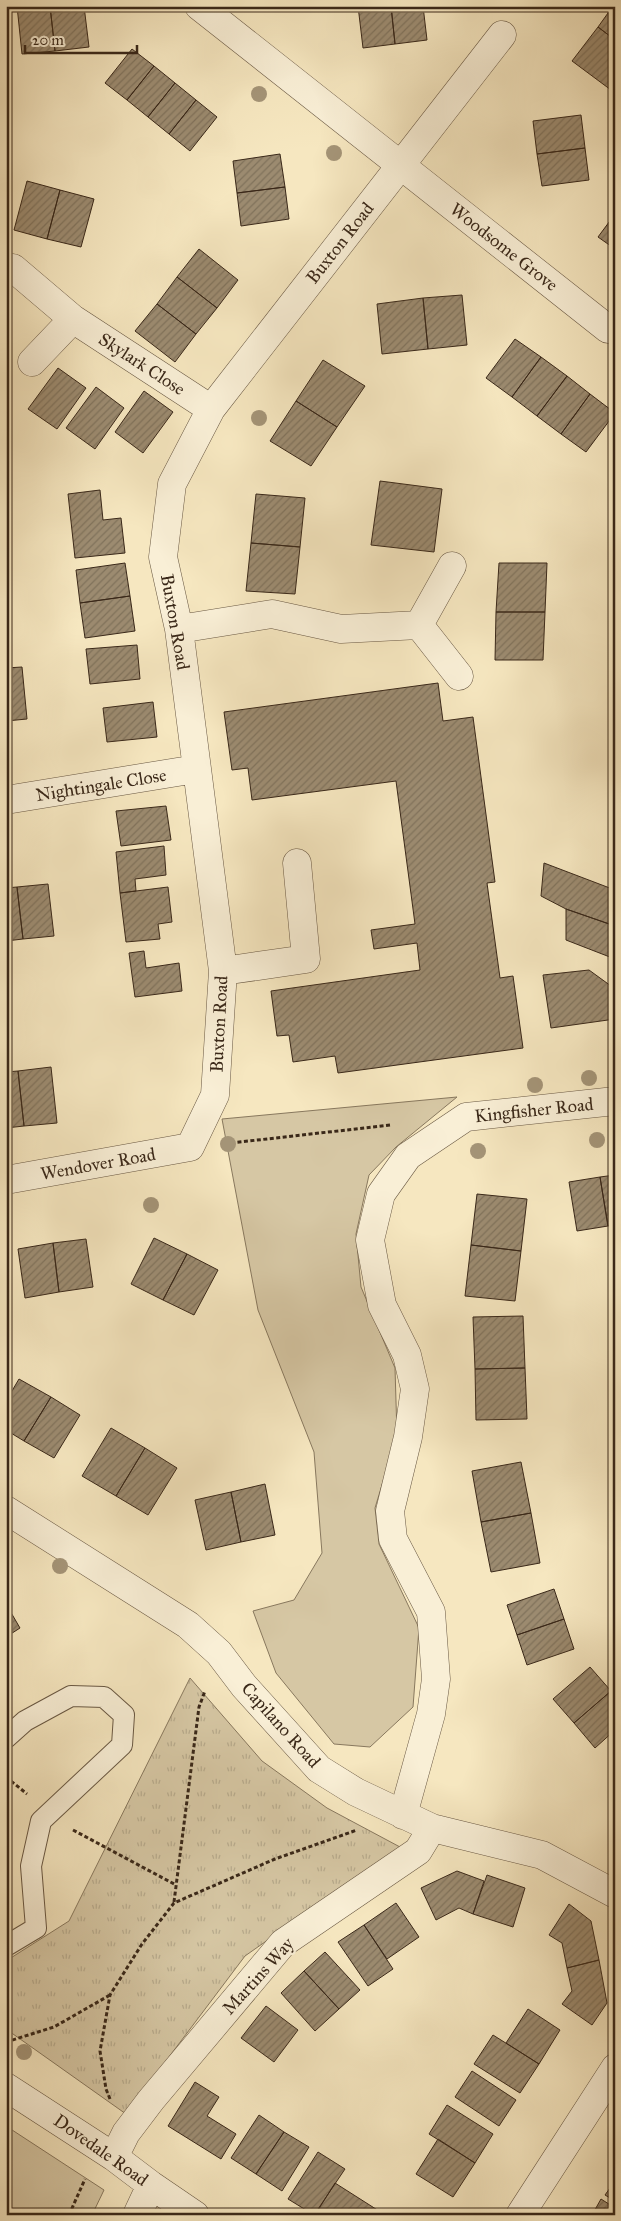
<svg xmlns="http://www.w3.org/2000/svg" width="621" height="2221" viewBox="0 0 621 2221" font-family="'IM FELL Great Primer',serif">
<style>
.grass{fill:url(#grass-tufts);stroke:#88785e}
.park{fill:#d6c7a4;stroke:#88785e}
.building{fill:url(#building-hatch);stroke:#3a2819}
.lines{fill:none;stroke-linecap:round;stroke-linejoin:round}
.service-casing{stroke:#695843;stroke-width:22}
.minor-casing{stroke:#695843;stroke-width:29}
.path{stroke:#3a2819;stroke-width:3;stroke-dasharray:4 2.5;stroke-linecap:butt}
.service{stroke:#f9efd6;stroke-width:20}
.minor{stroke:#f9efd6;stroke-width:28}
.tree{fill:#a49477}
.labels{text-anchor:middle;stroke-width:4.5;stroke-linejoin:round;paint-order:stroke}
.street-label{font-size:18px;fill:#3a2819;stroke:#f9efd6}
</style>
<defs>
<pattern id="grass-tufts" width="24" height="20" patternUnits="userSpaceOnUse" patternTransform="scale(1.25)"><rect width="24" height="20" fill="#d6c7a4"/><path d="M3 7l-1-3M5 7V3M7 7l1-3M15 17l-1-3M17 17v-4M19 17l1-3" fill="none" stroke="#b8ab8d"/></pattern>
<pattern id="building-hatch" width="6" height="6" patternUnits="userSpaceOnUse" patternTransform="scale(1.25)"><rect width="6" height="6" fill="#9c8b70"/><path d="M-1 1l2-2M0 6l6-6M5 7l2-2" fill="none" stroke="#80725b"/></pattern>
</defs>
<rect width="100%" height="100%" fill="#f6e7c0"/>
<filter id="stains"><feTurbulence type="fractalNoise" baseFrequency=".004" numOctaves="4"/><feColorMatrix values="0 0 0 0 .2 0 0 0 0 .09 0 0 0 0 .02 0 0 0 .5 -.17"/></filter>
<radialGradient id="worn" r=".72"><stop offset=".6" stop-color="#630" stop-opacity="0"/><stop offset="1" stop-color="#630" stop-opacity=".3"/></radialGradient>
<path class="grass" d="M 190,1678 L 262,1761 L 327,1808 L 400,1847 L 245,1956 L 126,2114 L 6,2029 L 6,1961 L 69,1921 Z"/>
<path class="park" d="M 457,1097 L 396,1147 L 369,1175 L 356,1234 L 361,1287 L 395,1368 L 397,1435 L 375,1508 L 379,1544 L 419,1628 L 413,1707 L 370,1747 L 334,1744 L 276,1673 L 253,1611 L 294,1600 L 322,1553 L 314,1452 L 258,1310 L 222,1119 Z
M 6,2126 L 104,2190 L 92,2215 L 6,2215 Z"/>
<path class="building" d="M 17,6 L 50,6 L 55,51 L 22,54 Z
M 50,6 L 84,6 L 89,47 L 55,51 Z
M 358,6 L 391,6 L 395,44 L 363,48 Z
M 391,6 L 423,6 L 427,40 L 395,44 Z
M 613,6 L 615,6 L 615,40 L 598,27 Z
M 598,27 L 615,40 L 615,85 L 611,90 L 572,61 Z
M 132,49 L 154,66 L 127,100 L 105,83 Z
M 154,66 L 175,83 L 148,117 L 127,100 Z
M 175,83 L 196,100 L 169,134 L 148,117 Z
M 196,100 L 217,117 L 190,151 L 169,134 Z
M 581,115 L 585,148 L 537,154 L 533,121 Z
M 585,148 L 589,180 L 542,186 L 537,154 Z
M 280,154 L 285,187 L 237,193 L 233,161 Z
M 27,181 L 60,190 L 47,239 L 14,230 Z
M 285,187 L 289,219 L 241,226 L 237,193 Z
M 60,190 L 94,199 L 81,247 L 47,239 Z
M 615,214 L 615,249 L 598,237 Z
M 199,249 L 238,280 L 217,308 L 177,277 Z
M 177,277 L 217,308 L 196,334 L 157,304 Z
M 462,295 L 467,345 L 428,349 L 423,298 Z
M 423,298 L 428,349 L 382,354 L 377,304 Z
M 157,304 L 196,334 L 175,362 L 135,331 Z
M 515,339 L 541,357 L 512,397 L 486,378 Z
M 541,357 L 567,376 L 537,416 L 512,397 Z
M 323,360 L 365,386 L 337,427 L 296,401 Z
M 58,368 L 86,388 L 57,429 L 28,409 Z
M 567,376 L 590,394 L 561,434 L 537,416 Z
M 96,387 L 124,408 L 95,449 L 66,428 Z
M 144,391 L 173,412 L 143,453 L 115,432 Z
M 590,394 L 615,413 L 586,452 L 561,434 Z
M 296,401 L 337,427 L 311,466 L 270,441 Z
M 380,481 L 442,489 L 434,552 L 371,545 Z
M 100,490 L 103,520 L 121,518 L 125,553 L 75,558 L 68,494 Z
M 256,494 L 305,498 L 300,547 L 251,543 Z
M 251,543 L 300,547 L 295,594 L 246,591 Z
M 125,563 L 130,596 L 80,603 L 76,570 Z
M 499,563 L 547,563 L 545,612 L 496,612 Z
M 130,596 L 135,631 L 85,638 L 80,603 Z
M 496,612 L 545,612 L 543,660 L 495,660 Z
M 137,645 L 140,679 L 90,684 L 86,649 Z
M 22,667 L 27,719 L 6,721 L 6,668 Z
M 438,683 L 443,721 L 473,717 L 495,882 L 487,883 L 500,978 L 513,976 L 523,1048 L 338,1073 L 335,1056 L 293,1062 L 289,1035 L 277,1036 L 271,991 L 420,970 L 417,943 L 374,949 L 371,930 L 415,924 L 396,781 L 252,800 L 248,768 L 232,770 L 224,712 Z
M 153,702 L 157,737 L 107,742 L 103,708 Z
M 166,806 L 171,840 L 121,846 L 116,811 Z
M 164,846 L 166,875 L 135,879 L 136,891 L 120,893 L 116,852 Z
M 544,863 L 615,890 L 615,926 L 566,909 L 541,896 Z
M 48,884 L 54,936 L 23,939 L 17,887 Z
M 17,887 L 23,939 L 6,941 L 6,888 Z
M 168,887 L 172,922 L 158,924 L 160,939 L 126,942 L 120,893 Z
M 566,909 L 615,926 L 615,959 L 566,940 Z
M 144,951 L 146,968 L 179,963 L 182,991 L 135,997 L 129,953 Z
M 589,970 L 611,986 L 615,1019 L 551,1028 L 543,975 Z
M 51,1067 L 57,1123 L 24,1126 L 18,1071 Z
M 18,1071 L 24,1126 L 6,1128 L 6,1072 Z
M 615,1175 L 615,1225 L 608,1226 L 600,1177 Z
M 600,1177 L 608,1226 L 577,1231 L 569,1182 Z
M 477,1194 L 527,1199 L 521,1251 L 471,1245 Z
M 154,1238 L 187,1254 L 163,1300 L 131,1284 Z
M 86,1239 L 93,1287 L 59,1292 L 53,1243 Z
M 53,1243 L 59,1292 L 25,1298 L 18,1249 Z
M 471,1245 L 521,1251 L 515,1301 L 465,1296 Z
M 187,1254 L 218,1270 L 194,1315 L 163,1300 Z
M 523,1316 L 525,1368 L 475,1369 L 473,1317 Z
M 525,1368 L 527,1419 L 476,1420 L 475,1369 Z
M 19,1379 L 51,1397 L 24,1441 L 6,1430 L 6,1401 Z
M 51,1397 L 80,1415 L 54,1458 L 24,1441 Z
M 111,1428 L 145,1448 L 116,1496 L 82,1476 Z
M 145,1448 L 177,1468 L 148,1515 L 116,1496 Z
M 521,1462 L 531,1513 L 481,1522 L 472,1471 Z
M 265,1484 L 275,1535 L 241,1542 L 231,1492 Z
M 231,1492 L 241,1542 L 206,1550 L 195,1500 Z
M 531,1513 L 540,1563 L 491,1572 L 481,1522 Z
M 554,1589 L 564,1619 L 517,1635 L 507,1605 Z
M 6,1604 L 20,1628 L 6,1637 Z
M 564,1619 L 574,1649 L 527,1665 L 517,1635 Z
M 590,1667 L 611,1691 L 574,1723 L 553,1699 Z
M 611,1691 L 615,1695 L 615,1730 L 595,1748 L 574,1723 Z
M 457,1871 L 484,1881 L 473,1914 L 459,1908 L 436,1920 L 421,1888 Z
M 487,1875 L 525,1888 L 513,1927 L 473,1914 Z
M 396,1903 L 419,1937 L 387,1959 L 364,1925 Z
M 569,1904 L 591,1921 L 599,1960 L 567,1968 L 562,1943 L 549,1935 Z
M 364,1925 L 393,1969 L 368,1986 L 338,1942 Z
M 325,1952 L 360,1990 L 339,2009 L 304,1971 Z
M 599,1960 L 607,2003 L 592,2025 L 562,2004 L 572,1991 L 567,1968 Z
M 304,1971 L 339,2009 L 315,2031 L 281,1993 Z
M 266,2006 L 298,2030 L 274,2062 L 241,2038 Z
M 528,2009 L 560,2030 L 539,2064 L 506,2043 Z
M 493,2035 L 539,2064 L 520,2093 L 474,2064 Z
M 472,2071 L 516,2100 L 499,2126 L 455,2097 Z
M 195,2082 L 219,2097 L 207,2116 L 236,2134 L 221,2159 L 168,2126 Z
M 447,2105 L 493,2134 L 475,2163 L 429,2134 Z
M 259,2115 L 284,2132 L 256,2174 L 231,2158 Z
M 284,2132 L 309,2147 L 282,2191 L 256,2174 Z
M 438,2139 L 475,2163 L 453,2197 L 416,2174 Z
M 318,2152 L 345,2169 L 314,2215 L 288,2199 Z
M 615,2181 L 615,2201 L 605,2195 Z
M 335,2183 L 379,2211 L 376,2215 L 315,2215 Z
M 601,2199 L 615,2208 L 615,2215 L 592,2215 Z"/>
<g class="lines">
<defs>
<path id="service" d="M 6,1738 L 25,1721 L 71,1696 L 104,1697 L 124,1715 L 122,1745 L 41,1821 L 31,1866 L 36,1928 L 6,1946"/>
<path id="minor" d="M 199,6 L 608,329
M 13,268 L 73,319 L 211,409
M 32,362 L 73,319
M 419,625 L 459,676
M 179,629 L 272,614 L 341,629 L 419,625 L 452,566
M 6,800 L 196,769
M 223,971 L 306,959 L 297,863
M 6,1180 L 190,1147 L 215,1095 L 223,971 L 179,629 L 163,557 L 172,484 L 211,409 L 502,35
M 6,1510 L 188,1625 L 219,1653 L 244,1686 L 319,1769 L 356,1792 L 432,1828 L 542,1855 L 615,1894
M 403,1815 L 431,1714 L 436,1679 L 431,1612 L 393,1539 L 390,1511 L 408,1437 L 415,1389 L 407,1355 L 382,1305 L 370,1240 L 381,1194 L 408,1156 L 466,1117 L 615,1101
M 6,2087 L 114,2157 L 151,2185 L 195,2215
M 114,2157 L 126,2133 L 151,2100 L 283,1943 L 418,1851 L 432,1828
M 137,2215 L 151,2185
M 520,2215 L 615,2068"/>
</defs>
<use href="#service" class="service-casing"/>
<use href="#minor" class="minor-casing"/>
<path class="path" d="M 231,1143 L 391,1125
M 6,1777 L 27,1794
M 73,1830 L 176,1885
M 174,1902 L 199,1707 L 205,1691
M 6,2042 L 54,2027 L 110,1995
M 110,2099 L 106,2089 L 100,2051 L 110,1995 L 142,1944 L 174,1903 L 275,1859 L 357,1830
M 69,2215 L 85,2179"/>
<use href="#service" class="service"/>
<use href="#minor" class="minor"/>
</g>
<g class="tree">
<circle cx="259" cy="94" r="8"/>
<circle cx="334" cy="153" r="8"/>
<circle cx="259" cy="418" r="8"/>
<circle cx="589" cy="1078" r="8"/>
<circle cx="535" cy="1085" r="8"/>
<circle cx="597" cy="1140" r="8"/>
<circle cx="228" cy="1144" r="8"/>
<circle cx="478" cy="1151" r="8"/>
<circle cx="151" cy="1205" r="8"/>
<circle cx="60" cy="1566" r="8"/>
<circle cx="24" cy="2052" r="8"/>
</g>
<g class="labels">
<g class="street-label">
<text transform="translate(340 243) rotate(-52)" y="6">Buxton Road</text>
<text transform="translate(504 247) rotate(38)" y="6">Woodsome Grove</text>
<text transform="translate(142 364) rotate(33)" y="6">Skylark Close</text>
<text transform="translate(175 622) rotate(80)" y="6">Buxton Road</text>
<text transform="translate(101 785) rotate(-9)" y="6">Nightingale Close</text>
<text transform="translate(219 1024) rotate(-87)" y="6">Buxton Road</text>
<text transform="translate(534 1110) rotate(-6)" y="6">Kingfisher Road</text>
<text transform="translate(98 1164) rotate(-10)" y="6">Wendover Road</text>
<text transform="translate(281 1725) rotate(48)" y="6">Capilano Road</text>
<text transform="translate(258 1976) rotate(-48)" y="6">Martins Way</text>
<text transform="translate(101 2150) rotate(35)" y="6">Dovedale Road</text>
</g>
</g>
<rect width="621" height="2221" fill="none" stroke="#f6e7c0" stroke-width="25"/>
<rect x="8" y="8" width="606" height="2206" fill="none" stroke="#3a2819" stroke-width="2.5"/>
<rect x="12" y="12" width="596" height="2196" fill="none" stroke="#3a2819"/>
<path d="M25 45v8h112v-8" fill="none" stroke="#3a2819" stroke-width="2.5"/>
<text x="32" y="45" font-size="15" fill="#3a2819" stroke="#f9efd6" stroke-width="4" paint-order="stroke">20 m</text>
<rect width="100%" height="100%" filter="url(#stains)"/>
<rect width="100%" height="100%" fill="url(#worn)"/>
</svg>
